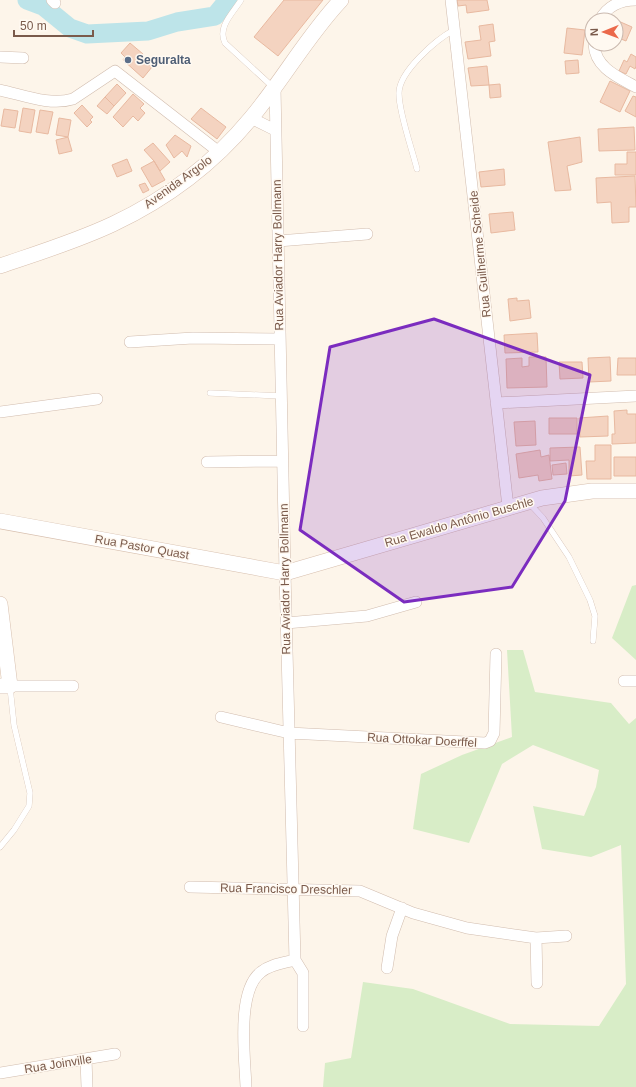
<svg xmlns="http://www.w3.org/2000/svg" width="636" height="1087" viewBox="0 0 636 1087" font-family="Arial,sans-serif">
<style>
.green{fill:#d8edc7}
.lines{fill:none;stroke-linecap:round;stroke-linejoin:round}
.river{stroke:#bde4e9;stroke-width:19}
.building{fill:#f4d3c0;stroke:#e8b9a0}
.lane-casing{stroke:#d1bcae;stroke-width:6}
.street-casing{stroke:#d1bcae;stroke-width:12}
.secondary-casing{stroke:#d7bfae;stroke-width:16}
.lane{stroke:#fff;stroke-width:5.5}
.street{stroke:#fff;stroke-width:11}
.secondary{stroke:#fff;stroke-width:15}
.marked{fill:#7b2cbf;fill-opacity:0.2;stroke:#7b2cbf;stroke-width:3;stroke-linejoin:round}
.service-dot{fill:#5c6f8a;stroke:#fff9f1;stroke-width:1.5}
.labels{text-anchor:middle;stroke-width:3;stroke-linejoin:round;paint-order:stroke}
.service-label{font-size:12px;font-weight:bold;fill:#4e5e75;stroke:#fff9f1;text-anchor:start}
.street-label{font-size:12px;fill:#7a5a4b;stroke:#fff9f1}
</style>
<rect width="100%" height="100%" fill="#fdf5ea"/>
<path class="green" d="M 636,585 L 636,660 L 612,638 L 632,586 Z
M 507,650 L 523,650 L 535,692 L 611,703 L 629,724 L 636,718 L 636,1087 L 323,1087 L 325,1063 L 351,1058 L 363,982 L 413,989 L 510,1024 L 599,1026 L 626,984 L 621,845 L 591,857 L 542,849 L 533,806 L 584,816 L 596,787 L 599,770 L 533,745 L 502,764 L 469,843 L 413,829 L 421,774 L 462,755 L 512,737 Z"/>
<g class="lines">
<path class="river" d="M 27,0 L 43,6 L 70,28 L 87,34 L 148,31 L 177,22 L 215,16 L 228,0"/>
</g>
<path class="building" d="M 284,0 L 323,0 L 278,56 L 254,37 Z
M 457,0 L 487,0 L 489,10 L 467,13 L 466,5 L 458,6 Z
M 616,20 L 632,27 L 626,41 L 616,37 Z
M 493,24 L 495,41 L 489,42 L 491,56 L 468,59 L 465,42 L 481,40 L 479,26 Z
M 567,28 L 585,30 L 582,55 L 564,53 Z
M 130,43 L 143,54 L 141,57 L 152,67 L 143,78 L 123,60 L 125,57 L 121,53 Z
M 631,54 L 636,57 L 636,66 L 635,69 L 630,66 L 626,74 L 619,71 L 624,60 L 627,62 Z
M 578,60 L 579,73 L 566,74 L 565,61 Z
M 487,66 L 489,85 L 471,86 L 468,68 Z
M 610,81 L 630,91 L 620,112 L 600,102 Z
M 117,84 L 126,93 L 114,106 L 105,97 Z
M 500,84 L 501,97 L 490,98 L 489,85 Z
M 133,94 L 144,104 L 140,108 L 145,113 L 138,121 L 133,116 L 123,127 L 113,117 Z
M 633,96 L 636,97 L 636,117 L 625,111 Z
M 105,97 L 114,106 L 107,114 L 97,106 Z
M 82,105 L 93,117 L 90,120 L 92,122 L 87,127 L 74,113 Z
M 23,108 L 35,110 L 31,133 L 19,131 Z
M 201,108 L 226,127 L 217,139 L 191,119 Z
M 4,109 L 18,111 L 15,128 L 1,126 Z
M 40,110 L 53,112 L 48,134 L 36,132 Z
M 59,118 L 71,120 L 68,137 L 56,135 Z
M 634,127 L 635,150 L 599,151 L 598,129 Z
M 175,135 L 191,146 L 187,157 L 182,151 L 174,158 L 166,145 Z
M 68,137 L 72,151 L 59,154 L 56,140 Z
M 580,137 L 582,162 L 567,166 L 571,190 L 555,191 L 548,142 Z
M 153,143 L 170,162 L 160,171 L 154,161 L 144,150 Z
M 627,152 L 636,152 L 636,175 L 615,175 L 615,164 L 627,164 Z
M 127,159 L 132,171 L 117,177 L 112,165 Z
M 154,161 L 165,180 L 152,187 L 141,168 Z
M 504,169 L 505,185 L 481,187 L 479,172 Z
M 635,176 L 636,207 L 629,207 L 629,222 L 612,223 L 611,202 L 597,203 L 596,178 Z
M 145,183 L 149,190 L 143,193 L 139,185 Z
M 513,212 L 515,230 L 491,233 L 489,214 Z
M 517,298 L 517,301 L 529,300 L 531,318 L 510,321 L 508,299 Z
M 537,333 L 538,352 L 505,353 L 504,335 Z
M 529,357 L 546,357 L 547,387 L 507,388 L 506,359 L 522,358 L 522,367 L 529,366 Z
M 610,357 L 611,381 L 589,382 L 588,358 Z
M 618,358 L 636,358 L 636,375 L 617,375 Z
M 559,362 L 582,362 L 583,378 L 560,379 Z
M 627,410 L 627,414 L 636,414 L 636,443 L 612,444 L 612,434 L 615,434 L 614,411 Z
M 608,416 L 608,436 L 580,437 L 579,418 Z
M 549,418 L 577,418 L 577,434 L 549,434 Z
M 535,421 L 536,445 L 516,446 L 514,422 Z
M 595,445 L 611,445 L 611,479 L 587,479 L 586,461 L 595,461 Z
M 580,447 L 582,475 L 569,476 L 569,460 L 550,461 L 550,448 Z
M 540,450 L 541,457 L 549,455 L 552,479 L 539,481 L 538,475 L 519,478 L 516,454 Z
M 614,457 L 636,457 L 636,476 L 614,476 Z
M 566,463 L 567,474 L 553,475 L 552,465 Z"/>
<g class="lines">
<defs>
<path id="lane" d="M 241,0 C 233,13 217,27 225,43 L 274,88
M 417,169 C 412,149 399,113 399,94 C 398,72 437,39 454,30
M 210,393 L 281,396
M 529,503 L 543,518 L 569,557 L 590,600 L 595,616 L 593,641
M 0,847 L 14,830 L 29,806 L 30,793 L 14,725 L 10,687"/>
<path id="street" d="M 52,0 L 55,3
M 451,0 L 508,507
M 600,20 C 607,6 621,0 636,0
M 594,44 C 595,68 618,77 636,87
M 0,57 L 23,58
M 275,88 L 285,573 L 295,960 L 303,973 L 303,1026
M 0,90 C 23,95 50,106 73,99 L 115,71 L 219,152
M 251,118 L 275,130
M 278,241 L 367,234
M 130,342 L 193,338 L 280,339
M 496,403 L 636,396
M 0,412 L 97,399
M 207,462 L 282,461
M 286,623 L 367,616 L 416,602
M 624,681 L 636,681
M 10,686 L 73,686
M 221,717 L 289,733 L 485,743 L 490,741 L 494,733 L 496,654
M 190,887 L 360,891 L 413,913 L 467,928 L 536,938 L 566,936
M 536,938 L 537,983
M 387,968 L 392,936 L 402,908
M 86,1059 L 87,1087
M 0,1073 L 115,1054
M 246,1087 C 245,1058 236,991 261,972 C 271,964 284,963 295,960"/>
<path id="secondary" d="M 0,266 C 38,253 77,241 113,224 C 166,199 214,163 251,118 C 283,80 307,36 341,0
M 0,521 L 285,573 L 542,498 L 592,491 L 636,491
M 0,604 L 10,686 L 0,686"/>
</defs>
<use href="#lane" class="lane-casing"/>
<use href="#street" class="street-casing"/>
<use href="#secondary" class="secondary-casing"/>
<use href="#lane" class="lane"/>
<use href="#street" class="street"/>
<use href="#secondary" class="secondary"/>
</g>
<path class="marked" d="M 434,319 L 590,375 L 565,501 L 512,587 L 404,602 L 300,530 L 330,347 Z"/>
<circle class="service-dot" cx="128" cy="60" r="4"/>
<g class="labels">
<g class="service-label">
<text x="136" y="64">Seguralta</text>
</g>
<g class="street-label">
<text transform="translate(178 182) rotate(-36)" y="4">Avenida Argolo</text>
<text transform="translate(480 254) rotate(-96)" y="4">Rua Guilherme Scheide</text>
<text transform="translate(278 255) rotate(-91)" y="4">Rua Aviador Harry Bollmann</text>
<text transform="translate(459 522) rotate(-16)" y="4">Rua Ewaldo Antônio Buschle</text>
<text transform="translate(142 547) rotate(10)" y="4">Rua Pastor Quast</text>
<text transform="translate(285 579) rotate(-91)" y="4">Rua Aviador Harry Bollmann</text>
<text transform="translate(422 740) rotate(3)" y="4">Rua Ottokar Doerffel</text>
<text transform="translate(286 889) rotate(1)" y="4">Rua Francisco Dreschler</text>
<text transform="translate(58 1064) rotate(-9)" y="4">Rua Joinville</text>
</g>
</g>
<g transform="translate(604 32) rotate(269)"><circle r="19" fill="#fff9f1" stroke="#cab9af"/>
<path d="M0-3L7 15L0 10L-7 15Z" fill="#eb694b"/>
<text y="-6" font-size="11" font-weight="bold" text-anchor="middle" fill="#7a5a4b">N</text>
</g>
<path d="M14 30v6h79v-6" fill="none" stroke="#7a5a4b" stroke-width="2"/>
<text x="20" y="30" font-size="12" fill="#7a5a4b" stroke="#fff9f1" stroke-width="3" paint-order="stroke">50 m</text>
</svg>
